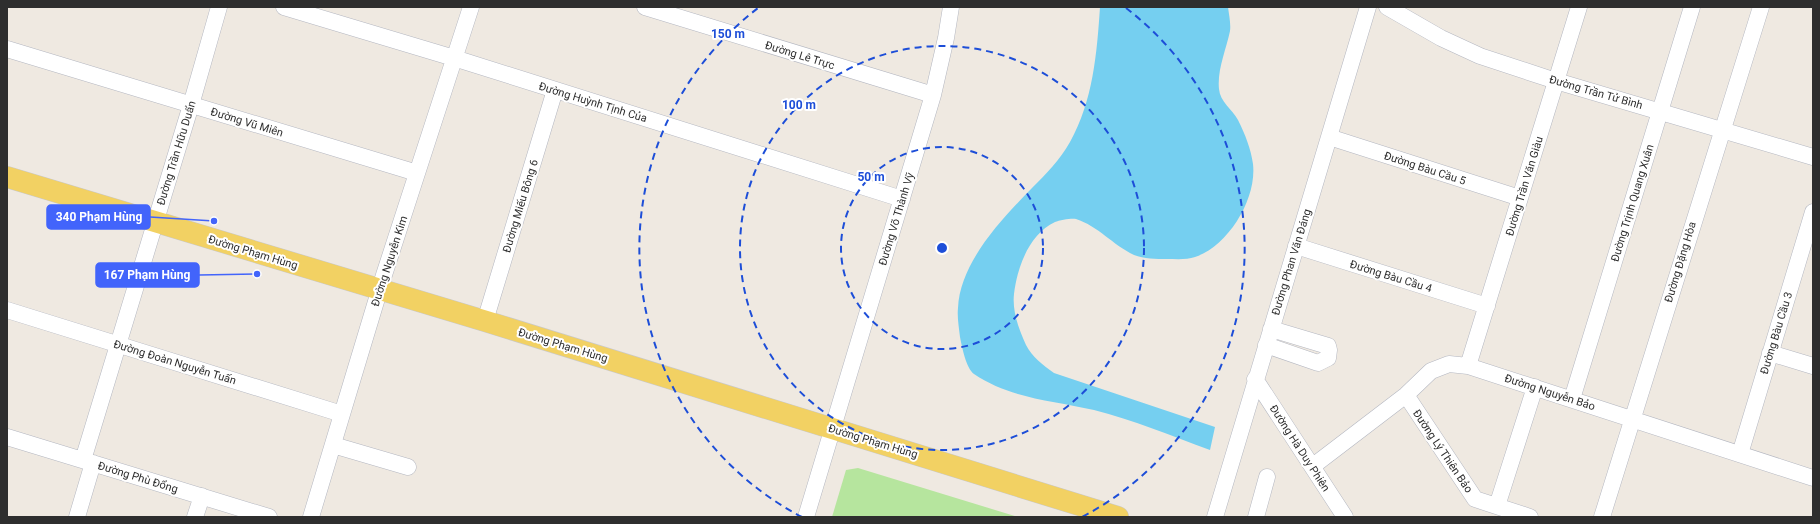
<svg xmlns="http://www.w3.org/2000/svg" width="1820" height="524" viewBox="0 0 1820 524" font-family="Roboto,sans-serif">
<style>
.green{fill:#b6e59e}
.water{fill:#75cff0}
.lines{fill:none;stroke-linecap:round;stroke-linejoin:round}
.minor-casing{stroke:#b4b7c1;stroke-width:17}
.major-casing{stroke:#c9c9c9;stroke-width:22}
.minor{stroke:#fff;stroke-width:16}
.major{stroke:#f2d163;stroke-width:21}
.ring{fill:none;stroke:#1d4ed8;stroke-width:2;stroke-dasharray:7 5}
.labels{text-anchor:middle;stroke-width:4;stroke-linejoin:round;paint-order:stroke}
.street-label{font-size:11px;fill:#2e2e2e;stroke:#fff}
.centre{fill:#1d4ed8;stroke:#fff;stroke-width:2}
.ring-label{font-size:12px;text-anchor:middle;font-weight:bold;fill:#1d4ed8;stroke:#fff;stroke-width:4;stroke-linejoin:round;paint-order:stroke}
.leader{fill:none;stroke:#4264fb;stroke-width:1.5}
.callout-dot{fill:#4264fb;stroke:#fff;stroke-width:1.5}
.callout{fill:#4264fb;stroke:#4264fb;stroke-width:1.5}
.callout-label{font-size:12px;text-anchor:middle;font-weight:bold;fill:#fff}
</style>
<rect width="100%" height="100%" fill="#efe9e1"/>
<path class="green" d="M 858,468 L 1018,517 L 832,517 L 846,470 Z"/>
<path class="water" d="M 1100,7 L 1228,7 C 1229,15 1231,24 1230,31 C 1226,50 1217,70 1219,89 C 1220,102 1232,109 1238,120 C 1245,134 1251,149 1253,164 C 1257,199 1228,246 1195,257 C 1187,260 1176,259 1167,259 C 1156,259 1144,259 1134,255 C 1113,245 1098,226 1076,219 C 1072,218 1060,220 1055,222 C 1029,234 1017,268 1014,294 C 1012,311 1019,330 1026,345 C 1032,357 1043,365 1054,373 L 1215,427 L 1210,450 C 1172,436 1133,420 1094,410 C 1052,400 1011,399 974,374 C 966,368 962,347 960,337 C 959,328 957,317 958,308 C 960,262 1002,219 1032,188 C 1046,174 1060,160 1070,142 C 1093,101 1097,53 1100,7 Z"/>
<g class="lines">
<defs>
<path id="minor" d="M 284,7 L 454,58 L 902,199
M 645,7 L 933,95
M 1387,7 L 1441,38 L 1480,56 L 1556,81 L 1813,157
M 7,49 L 417,173
M 1329,137 L 1520,198
M 1296,246 L 1487,306
M 7,310 L 342,414
M 485,321 L 555,90
M 1266,345 L 1318,363 L 1328,358 L 1329,350 L 1328,346 L 1271,329
M 1770,353 L 1813,366
M 1468,366 L 1579,7
M 1255,379 L 1345,517
M 1406,395 L 1475,499 L 1530,517
M 1572,399 L 1692,7
M 7,437 L 269,517
M 333,445 L 408,467
M 1740,454 L 1813,212
M 83,460 L 191,105 L 219,7
M 1313,466 L 1406,395 L 1431,371 L 1449,364 L 1468,366 L 1813,478
M 1497,506 L 1535,387
M 77,517 L 93,463
M 195,517 L 202,496
M 311,517 L 384,275 L 471,7
M 806,517 L 933,95 L 946,38 L 951,7
M 1215,517 L 1368,7
M 1256,517 L 1267,477
M 1602,517 L 1761,7"/>
<path id="major" d="M 7,177 L 485,321 L 1118,517"/>
</defs>
<use href="#minor" class="minor-casing"/>
<use href="#major" class="major-casing"/>
<use href="#minor" class="minor"/>
<use href="#major" class="major"/>
</g>
<g class="ring">
<circle cx="942" cy="248" r="101"/>
<circle cx="942" cy="248" r="202"/>
<path d="M802 517A303 303 0 0 1 758 8M1126 8A303 303 0 0 1 1082 517"/>
</g>
<g class="labels">
<g class="street-label">
<text transform="translate(800 55) rotate(17)" y="4">Đường Lê Trực</text>
<text transform="translate(1596 92) rotate(16)" y="4">Đường Trần Tử Bình</text>
<text transform="translate(593 102) rotate(17)" y="4">Đường Huỳnh Tịnh Của</text>
<text transform="translate(247 122) rotate(17)" y="4">Đường Vũ Miên</text>
<text transform="translate(176 153) rotate(-73)" y="4">Đường Trần Hữu Duẩn</text>
<text transform="translate(1425 168) rotate(18)" y="4">Đường Bàu Cầu 5</text>
<text transform="translate(1524 186) rotate(-73)" y="4">Đường Trần Văn Giàu</text>
<text transform="translate(1632 203) rotate(-73)" y="4">Đường Trịnh Quang Xuân</text>
<text transform="translate(520 206) rotate(-73)" y="4">Đường Miếu Bông 6</text>
<text transform="translate(896 219) rotate(-73)" y="4">Đường Võ Thành Vỹ</text>
<text transform="translate(253 252) rotate(17)" y="4">Đường Phạm Hùng</text>
<text transform="translate(389 261) rotate(-72)" y="4">Đường Nguyễn Kim</text>
<text transform="translate(1291 262) rotate(-73)" y="4">Đường Phan Văn Đáng</text>
<text transform="translate(1680 262) rotate(-73)" y="4">Đường Đặng Hòa</text>
<text transform="translate(1391 276) rotate(17)" y="4">Đường Bàu Cầu 4</text>
<text transform="translate(1776 333) rotate(-73)" y="4">Đường Bàu Cầu 3</text>
<text transform="translate(563 345) rotate(17)" y="4">Đường Phạm Hùng</text>
<text transform="translate(175 362) rotate(17)" y="4">Đường Đoàn Nguyễn Tuấn</text>
<text transform="translate(1550 392) rotate(18)" y="4">Đường Nguyễn Bảo</text>
<text transform="translate(873 441) rotate(17)" y="4">Đường Phạm Hùng</text>
<text transform="translate(1300 448) rotate(57)" y="4">Đường Hà Duy Phiên</text>
<text transform="translate(1443 451) rotate(56)" y="4">Đường Lý Thiên Bảo</text>
<text transform="translate(138 477) rotate(17)" y="4">Đường Phù Đổng</text>
</g>
</g>
<circle cx="942" cy="248" r="6" class="centre"/>
<g class="ring-label">
<text x="728" y="38">150 m</text>
<text x="799" y="109">100 m</text>
<text x="871" y="181">50 m</text>
</g>
<path class="leader" d="M214 221L150 217M257 274L199 275"/>
<g class="callout-dot">
<circle cx="214" cy="221" r="4"/>
<circle cx="257" cy="274" r="4"/>
</g>
<g class="callout">
<rect x="47" y="205" width="103" height="24" rx="4"/>
<rect x="96" y="263" width="103" height="24" rx="4"/>
</g>
<g class="callout-label">
<text x="99" y="221">340 Phạm Hùng</text>
<text x="147" y="279">167 Phạm Hùng</text>
</g>
<rect width="1820" height="524" fill="none" stroke="#2e2e2e" stroke-width="16"/>
</svg>
